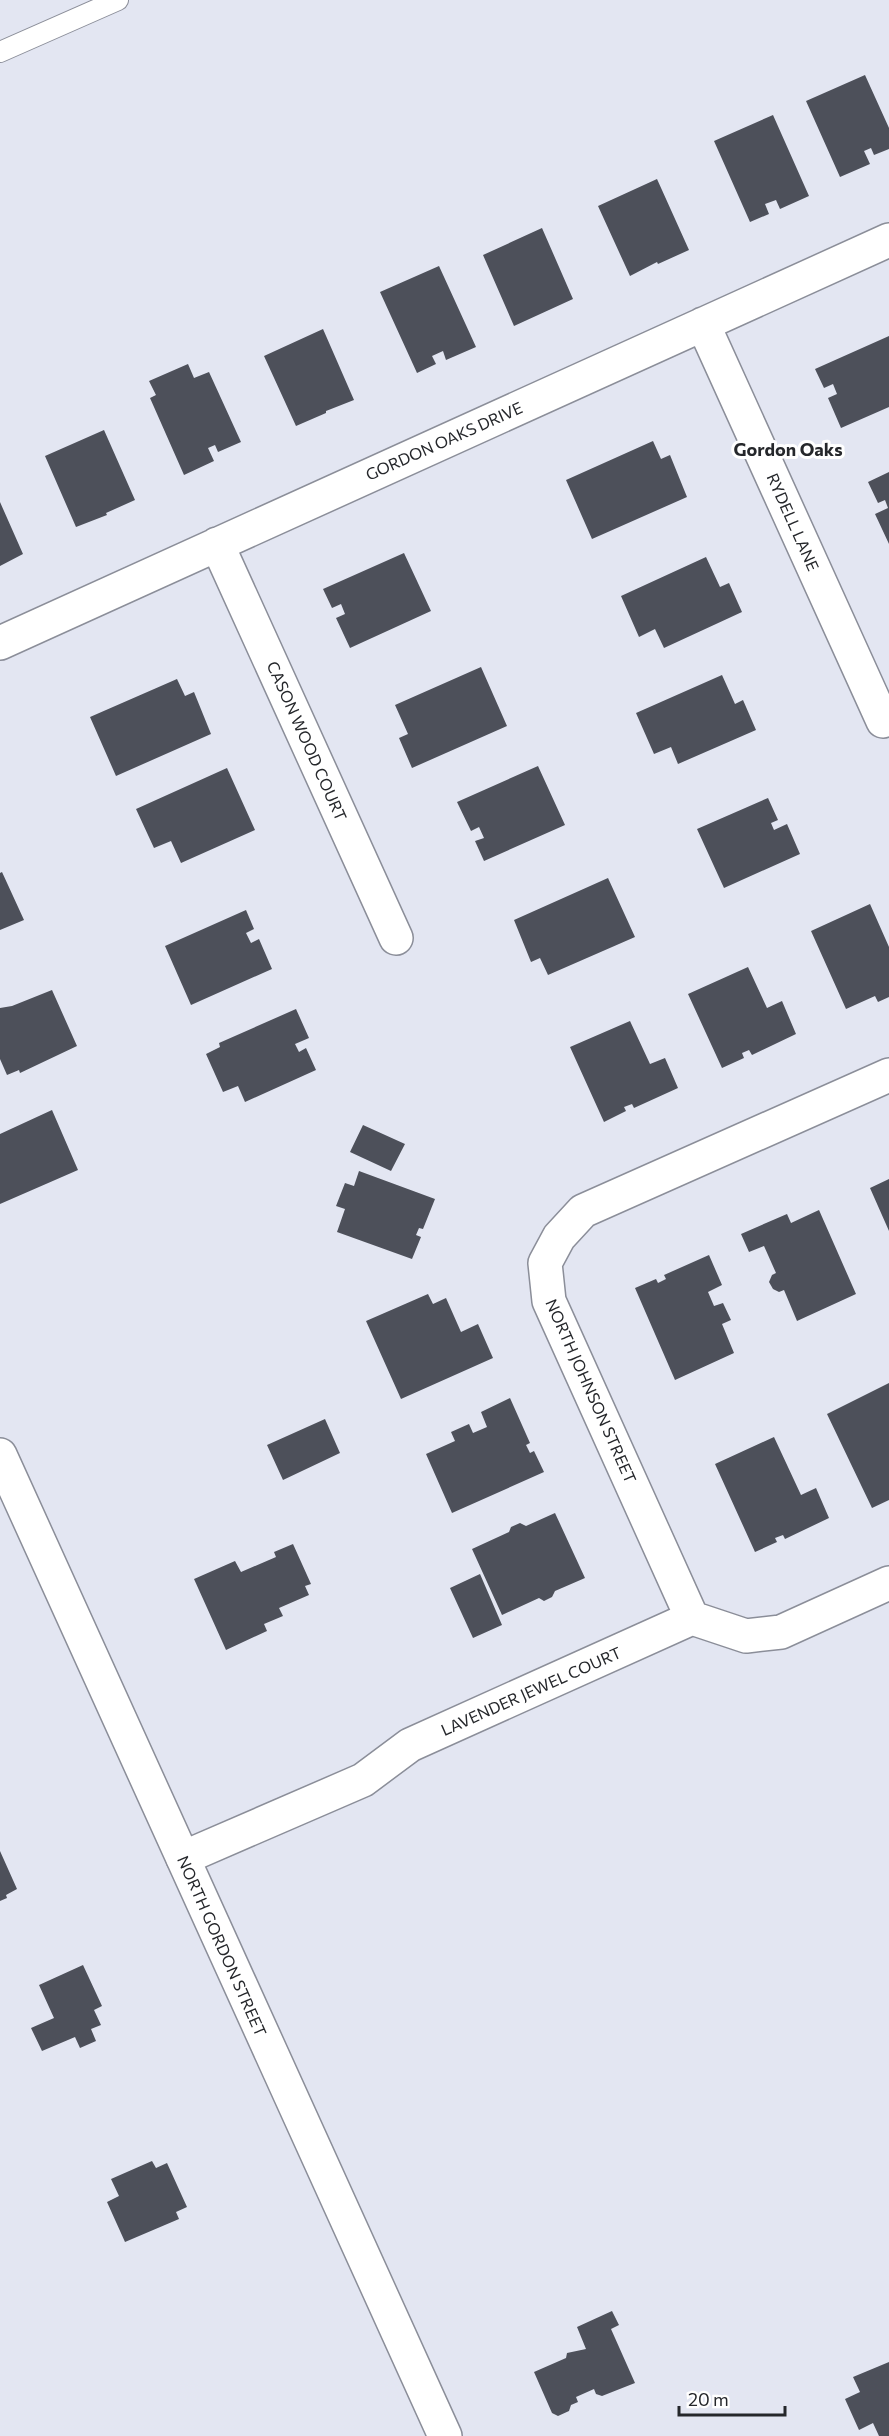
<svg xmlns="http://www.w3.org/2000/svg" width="889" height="2436" viewBox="0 0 889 2436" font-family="Commissioner,sans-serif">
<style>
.building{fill:#4d505a}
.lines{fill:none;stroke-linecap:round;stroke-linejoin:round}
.lane-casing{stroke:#8b8e99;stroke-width:22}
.street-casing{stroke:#8b8e99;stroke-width:36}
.secondary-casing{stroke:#8b8e99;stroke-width:36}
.lane{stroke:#fff;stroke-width:20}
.street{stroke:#fff;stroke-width:33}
.secondary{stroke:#fff;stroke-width:33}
.labels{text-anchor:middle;stroke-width:6;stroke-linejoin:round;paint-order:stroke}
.street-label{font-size:16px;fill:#25272b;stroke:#fff}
.neighbourhood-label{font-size:18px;font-weight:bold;fill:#25272b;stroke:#fff}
</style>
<rect width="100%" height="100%" fill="#e3e6f2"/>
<path class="building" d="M 865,75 L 889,128 L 889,149 L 874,155 L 871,148 L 864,151 L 870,164 L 840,177 L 806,101 Z
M 773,115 L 809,196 L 780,209 L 776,200 L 765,204 L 769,214 L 750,222 L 714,141 Z
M 657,179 L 689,250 L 658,264 L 657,262 L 630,276 L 598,206 Z
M 542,228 L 573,299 L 514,326 L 483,255 Z
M 439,266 L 476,347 L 446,360 L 443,351 L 432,356 L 436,364 L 417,373 L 380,292 Z
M 323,329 L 354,400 L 326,411 L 326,413 L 296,426 L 264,356 Z
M 889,336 L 889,407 L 841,428 L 828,398 L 837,394 L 833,384 L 824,388 L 815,369 Z
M 188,364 L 194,378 L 209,372 L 241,442 L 218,452 L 215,445 L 208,448 L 214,461 L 184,475 L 150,398 L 156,395 L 149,381 Z
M 104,430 L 135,500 L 106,513 L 107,515 L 76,527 L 45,456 Z
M 653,441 L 661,459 L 670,455 L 687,497 L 592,539 L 566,480 Z
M 889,472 L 889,544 L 875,514 L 888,508 L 885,500 L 878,503 L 868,482 Z
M 0,502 L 23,554 L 0,566 Z
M 404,553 L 431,611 L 350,648 L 336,618 L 345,614 L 341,604 L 332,608 L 323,589 Z
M 706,557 L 720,587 L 729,583 L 742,612 L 664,648 L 655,629 L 639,637 L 621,596 Z
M 481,667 L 507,726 L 412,768 L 399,738 L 408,734 L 395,705 Z
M 722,675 L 735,704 L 743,700 L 756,730 L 678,764 L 671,747 L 654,754 L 636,713 Z
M 177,679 L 185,696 L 194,692 L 211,734 L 116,776 L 90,717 Z
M 538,766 L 565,825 L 484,861 L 475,841 L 484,838 L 479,827 L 471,831 L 457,802 Z
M 227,768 L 255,830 L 181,863 L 171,841 L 154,848 L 136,809 Z
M 768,798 L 778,820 L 771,823 L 774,830 L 787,824 L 800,854 L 724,888 L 697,829 Z
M 2,872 L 24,920 L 0,930 L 0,873 Z
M 608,878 L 635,937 L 548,975 L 540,958 L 531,962 L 514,920 Z
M 870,904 L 889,947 L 889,997 L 878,1002 L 875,996 L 846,1009 L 811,931 Z
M 246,910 L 254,929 L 246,933 L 251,943 L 259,939 L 272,969 L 191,1005 L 165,946 Z
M 748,967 L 767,1008 L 782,1001 L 796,1034 L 752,1055 L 749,1050 L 742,1053 L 744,1058 L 722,1068 L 688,994 Z
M 52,990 L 77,1046 L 20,1073 L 19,1070 L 7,1075 L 0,1059 L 0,1008 L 12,1006 Z
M 296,1009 L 309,1038 L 295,1044 L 299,1052 L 306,1048 L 316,1070 L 245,1102 L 238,1086 L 223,1092 L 206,1054 L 220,1047 L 219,1043 Z
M 630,1021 L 650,1064 L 665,1058 L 678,1088 L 634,1108 L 632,1104 L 624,1107 L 626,1111 L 604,1122 L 570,1047 Z
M 52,1110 L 78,1170 L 0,1204 L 0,1134 Z
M 363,1125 L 405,1144 L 391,1171 L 350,1152 Z
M 359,1171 L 435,1199 L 423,1229 L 419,1228 L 416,1235 L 421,1237 L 412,1259 L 337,1232 L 345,1209 L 336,1206 L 345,1183 L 354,1186 Z
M 889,1179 L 889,1231 L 870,1188 Z
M 819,1210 L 856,1294 L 797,1321 L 784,1290 L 779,1292 L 773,1289 L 769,1282 L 772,1275 L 776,1273 L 764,1246 L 749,1252 L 741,1234 L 787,1214 L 791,1223 Z
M 709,1255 L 722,1285 L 708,1292 L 714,1306 L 723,1303 L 731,1320 L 722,1324 L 734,1353 L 675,1380 L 635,1288 L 656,1279 L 658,1283 L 666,1279 L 664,1275 Z
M 428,1294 L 433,1304 L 446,1298 L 461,1332 L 478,1324 L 493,1358 L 401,1399 L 366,1321 Z
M 889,1383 L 889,1500 L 872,1508 L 827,1414 Z
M 510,1398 L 530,1443 L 526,1445 L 530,1453 L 534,1451 L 544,1472 L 452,1513 L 426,1454 L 455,1441 L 451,1432 L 469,1424 L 473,1433 L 487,1427 L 481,1412 Z
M 325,1419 L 340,1453 L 283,1480 L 267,1445 Z
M 774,1437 L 801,1495 L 816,1488 L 829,1518 L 785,1539 L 783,1535 L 775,1538 L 777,1542 L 755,1552 L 715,1464 Z
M 555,1513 L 585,1578 L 555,1591 L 552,1597 L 544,1601 L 539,1598 L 502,1615 L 472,1549 L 509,1532 L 511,1527 L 520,1523 L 526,1526 Z
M 293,1544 L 311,1584 L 305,1586 L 309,1595 L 279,1608 L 283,1616 L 264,1624 L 267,1631 L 226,1650 L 194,1579 L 235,1561 L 241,1572 L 276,1557 L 274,1552 Z
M 480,1574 L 502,1625 L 473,1638 L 450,1588 Z
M 0,1851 L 17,1889 L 6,1895 L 7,1898 L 0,1901 Z
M 83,1965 L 102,2006 L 94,2010 L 101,2025 L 91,2029 L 96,2041 L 80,2048 L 75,2037 L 42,2051 L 31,2028 L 54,2018 L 39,1985 Z
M 152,2161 L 156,2168 L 167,2163 L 187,2207 L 176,2212 L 179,2219 L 125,2242 L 107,2202 L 119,2196 L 111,2179 Z
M 612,2311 L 619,2325 L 611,2329 L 635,2383 L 602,2396 L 596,2394 L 594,2389 L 576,2397 L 578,2402 L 571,2405 L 569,2411 L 558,2416 L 552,2413 L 534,2372 L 566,2358 L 567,2353 L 586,2349 L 577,2327 Z
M 889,2362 L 889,2436 L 879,2436 L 873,2423 L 859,2430 L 845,2399 L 860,2392 L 853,2377 Z"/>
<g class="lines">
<defs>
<path id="lane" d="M 0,52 L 118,0"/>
<path id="street" d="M 703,324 L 883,721
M 217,544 L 396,938
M 0,643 L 889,240
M 692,1618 L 549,1301 L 545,1263 L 559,1237 L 583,1211 L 889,1075
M 183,1858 L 363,1780 L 410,1745 L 692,1618 L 746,1636 L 781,1632 L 889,1583"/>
<path id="secondary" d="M 0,1455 L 445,2436"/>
</defs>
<use href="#lane" class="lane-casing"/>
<use href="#street" class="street-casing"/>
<use href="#secondary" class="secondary-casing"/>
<use href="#lane" class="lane"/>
<use href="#street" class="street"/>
<use href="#secondary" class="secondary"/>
</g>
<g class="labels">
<g class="street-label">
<text transform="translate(444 441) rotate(-24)" y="6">GORDON OAKS DRIVE</text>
<text transform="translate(793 522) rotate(66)" y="6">RYDELL LANE</text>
<text transform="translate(307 741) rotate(66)" y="6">CASON WOOD COURT</text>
<text transform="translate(591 1391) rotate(66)" y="6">NORTH JOHNSON STREET</text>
<text transform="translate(531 1691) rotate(-24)" y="6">LAVENDER JEWEL COURT</text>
<text transform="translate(222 1946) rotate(66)" y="6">NORTH GORDON STREET</text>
</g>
<g class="neighbourhood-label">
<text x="788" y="456">Gordon Oaks</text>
</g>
</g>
<path d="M679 2406v9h106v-9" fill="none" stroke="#25272b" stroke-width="3"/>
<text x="688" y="2406" font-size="18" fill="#25272b" stroke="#ffffff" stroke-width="4.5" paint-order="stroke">20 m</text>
</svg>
